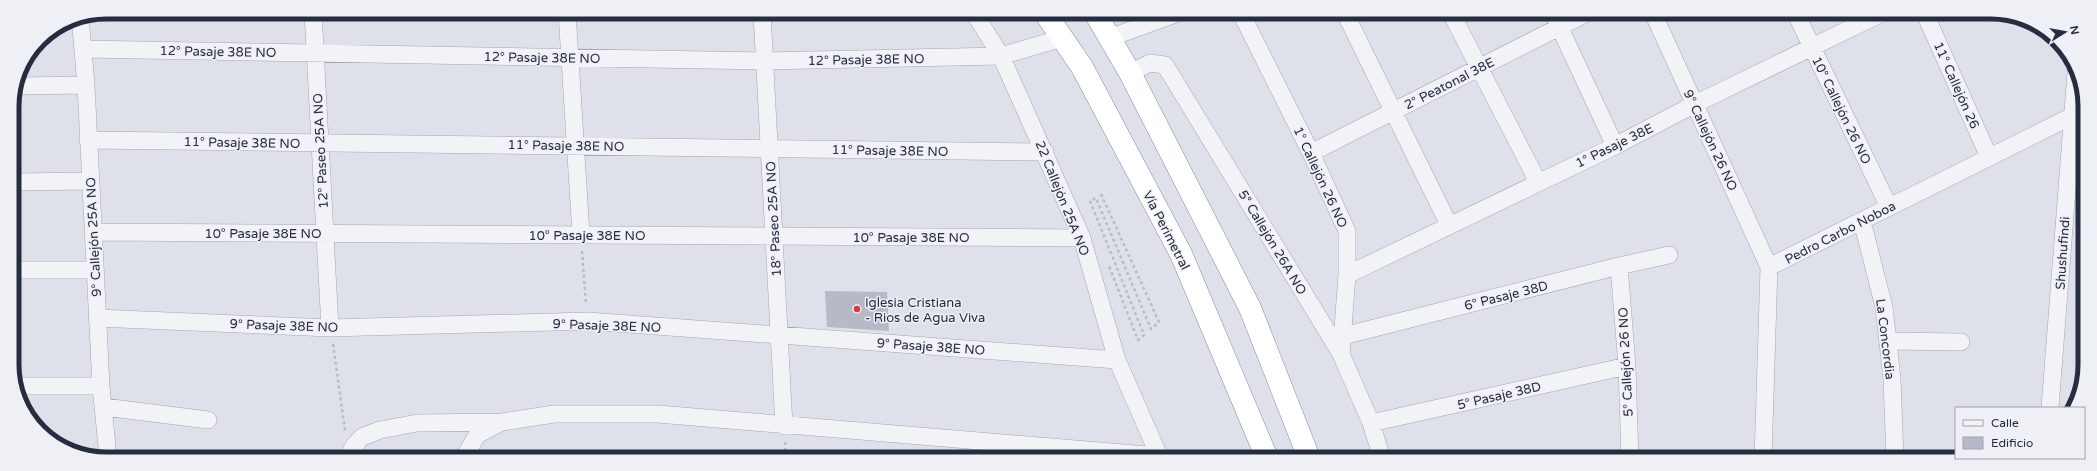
<svg xmlns="http://www.w3.org/2000/svg" width="2097" height="471" viewBox="0 0 2097 471" font-family="'Varela Round',sans-serif">
<style>
.building{fill:#b5bac6}
.lines{fill:none;stroke-linecap:round;stroke-linejoin:round}
.minor-casing{stroke:#a3a7b3;stroke-width:18}
.highway-casing{stroke:#858ca0;stroke-width:23}
.path{stroke:#b8bcc4;stroke-width:2.5;stroke-dasharray:3 3;stroke-linecap:butt}
.minor{stroke:#f1f3f7;stroke-width:17}
.highway{stroke:#fff;stroke-width:22}
.poi-dot{fill:#d53c41;stroke:#eef0f6;stroke-width:1.5}
.labels{text-anchor:middle;stroke-width:3;stroke-linejoin:round;paint-order:stroke}
.street-label{font-size:13px;fill:#272d41;stroke:#eef0f6}
.poi-label{font-size:13px;fill:#272d41;stroke:#eef0f6;text-anchor:start}
.rim{fill:none;stroke:#272d41;stroke-width:5}
</style>
<rect width="100%" height="100%" fill="#dee1e9"/>
<path class="building" d="M 825,291 L 887,292 L 889,331 L 827,327 Z"/>
<g class="lines">
<defs>
<path id="minor" d="M 313,12 L 330,328
M 567,12 L 581,235
M 762,13 L 784,426
M 974,13 L 1001,56 L 1082,238 L 1117,360 L 1160,458
M 1241,13 L 1311,153 L 1347,231 L 1347,275 L 1341,354
M 1345,13 L 1449,225
M 1451,13 L 1538,182
M 1553,13 L 1615,146
M 1653,13 L 1769,267 L 1763,459
M 1796,14 L 1889,207
M 1925,14 L 1989,157
M 80,17 L 86,85 L 101,386 L 108,457
M 1109,38 L 1178,13
M 83,49 L 765,61 L 1001,56 L 1062,38
M 1130,73 L 1150,63 L 1165,65 L 1341,354 L 1371,423 L 1382,458
M 15,86 L 86,85
M 88,140 L 1045,152
M 1311,153 L 1587,13
M 13,182 L 90,181
M 1862,221 L 1884,307 L 1892,379 L 1895,459
M 93,232 L 1082,238
M 1619,266 L 1627,366 L 1630,459
M 1769,267 L 2072,116 L 2083,113
M 13,270 L 95,270
M 1347,275 L 1615,146 L 1695,104 L 1880,14
M 97,318 L 330,328 L 588,321 L 1117,360
M 1343,336 L 1619,266 L 1669,255
M 1888,341 L 1961,342
M 15,386 L 101,386
M 104,407 L 208,420
M 2050,408 L 2076,73
M 1371,423 L 1627,366
M 349,457 L 353,447 L 362,437 L 380,430 L 417,423 L 502,422 L 554,414 L 658,414 L 1159,456
M 464,458 L 477,435 L 500,423"/>
<path id="highway" d="M 1045,13 L 1082,67 L 1181,254 L 1267,458
M 1095,13 L 1130,73 L 1250,308 L 1309,458"/>
</defs>
<use href="#minor" class="minor-casing"/>
<use href="#highway" class="highway-casing"/>
<path class="path" d="M 1101,194 L 1159,322 L 1151,329 L 1096,198 L 1090,201 L 1144,335 L 1138,340 L 1109,266
M 582,251 L 586,304
M 333,344 L 345,430
M 785,442 L 785,458"/>
<use href="#minor" class="minor"/>
<use href="#highway" class="highway"/>
</g>
<circle class="poi-dot" cx="857" cy="309" r="4"/>
<g class="labels">
<g class="street-label">
<text transform="translate(218 51) rotate(1)" y="5">12° Pasaje 38E NO</text>
<text transform="translate(542 57) rotate(1)" y="5">12° Pasaje 38E NO</text>
<text transform="translate(866 59) rotate(-1)" y="5">12° Pasaje 38E NO</text>
<text transform="translate(1449 83) rotate(-27)" y="5">2° Peatonal 38E</text>
<text transform="translate(1957 85) rotate(66)" y="5">11° Callejón 26</text>
<text transform="translate(1842 110) rotate(64)" y="5">10° Callejón 26 NO</text>
<text transform="translate(1711 140) rotate(65)" y="5">9° Callejón 26 NO</text>
<text transform="translate(242 142) rotate(1)" y="5">11° Pasaje 38E NO</text>
<text transform="translate(566 145) rotate(1)" y="5">11° Pasaje 38E NO</text>
<text transform="translate(1614 145) rotate(-26)" y="5">1° Pasaje 38E</text>
<text transform="translate(890 150) rotate(1)" y="5">11° Pasaje 38E NO</text>
<text transform="translate(320 151) rotate(-93)" y="5">12° Paseo 25A NO</text>
<text transform="translate(1321 177) rotate(65)" y="5">1° Callejón 26 NO</text>
<text transform="translate(1063 198) rotate(68)" y="5">22 Callejón 25A NO</text>
<text transform="translate(773 219) rotate(-93)" y="5">18° Paseo 25A NO</text>
<text transform="translate(1167 230) rotate(63)" y="5">Vía Perimetral</text>
<text transform="translate(1840 232) rotate(-27)" y="5">Pedro Carbo Noboa</text>
<text x="263" y="238">10° Pasaje 38E NO</text>
<text x="587" y="240">10° Pasaje 38E NO</text>
<text transform="translate(93 237) rotate(-93)" y="5">9° Callejón 25A NO</text>
<text x="911" y="242">10° Pasaje 38E NO</text>
<text transform="translate(1273 242) rotate(59)" y="5">5° Callejón 26A NO</text>
<text transform="translate(2062 253) rotate(-86)" y="5">Shushufindi</text>
<text transform="translate(1506 295) rotate(-14)" y="5">6° Pasaje 38D</text>
<text transform="translate(284 325) rotate(2)" y="5">9° Pasaje 38E NO</text>
<text transform="translate(607 325) rotate(2)" y="5">9° Pasaje 38E NO</text>
<text transform="translate(1886 339) rotate(83)" y="5">La Concordia</text>
<text transform="translate(931 346) rotate(4)" y="5">9° Pasaje 38E NO</text>
<text transform="translate(1625 362) rotate(-93)" y="5">5° Callejón 26 NO</text>
<text transform="translate(1499 395) rotate(-13)" y="5">5° Pasaje 38D</text>
</g>
<g class="poi-label">
<text x="865" y="307">Iglesia Cristiana<tspan x="865" dy="15">- Rios de Agua Viva</tspan></text>
</g>
</g>
<path d="M0 0H2097V471H0ZM106 19H1991A87 87 0 0 1 2078 106V365A87 87 0 0 1 1991 452H106A87 87 0 0 1 19 365V106A87 87 0 0 1 106 19Z" fill="#eef0f6" fill-rule="evenodd"/>
<path class="rim" d="M106 19H1991A87 87 0 0 1 2078 106V365A87 87 0 0 1 1991 452H106A87 87 0 0 1 19 365V106A87 87 0 0 1 106 19Z"/>
<rect x="1955" y="407" width="130" height="52" fill="#eef0f6" stroke="#9ea2ae"/>
<rect x="1963" y="420" width="20" height="6" fill="#f1f3f7" stroke="#9ea2ae"/>
<text x="1991" y="427" font-size="12" fill="#272d41">Calle</text>
<rect x="1963" y="437" width="20" height="12" fill="#b5bac6" stroke="#9ea2ae"/>
<text x="1991" y="447" font-size="12" fill="#272d41">Edificio</text>
<g transform="translate(2065 32) rotate(79)" stroke="#eef0f6" stroke-width="3" paint-order="stroke">
<path d="M0-3L7 15L0 10L-7 15Z" fill="#272d41"/>
<text y="-6" font-size="11" font-weight="bold" text-anchor="middle" fill="#272d41">N</text>
</g>
</svg>
